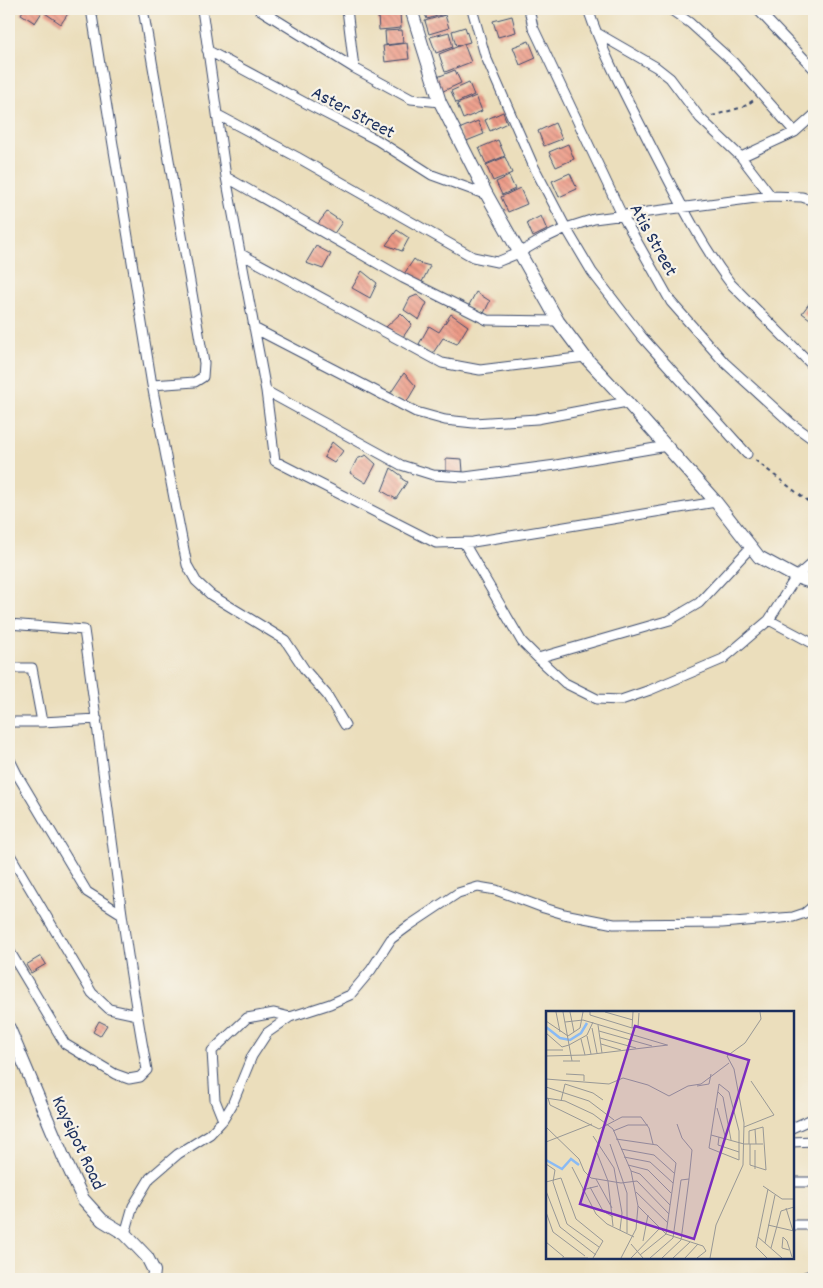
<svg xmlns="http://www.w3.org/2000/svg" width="823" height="1288" viewBox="0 0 823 1288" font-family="Dekko,sans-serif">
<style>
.building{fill:url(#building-back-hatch)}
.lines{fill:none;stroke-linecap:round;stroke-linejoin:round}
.street-casing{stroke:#3a496c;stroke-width:11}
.secondary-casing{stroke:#3a496c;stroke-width:14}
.path{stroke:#3a496c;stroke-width:2;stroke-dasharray:4 4;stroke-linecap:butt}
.street{stroke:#fff;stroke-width:9}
.secondary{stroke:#fff;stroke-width:12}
.labels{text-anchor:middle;stroke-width:4.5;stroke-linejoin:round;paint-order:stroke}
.street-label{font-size:19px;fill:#1b2f5e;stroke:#f7f3e8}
.inset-river{fill:none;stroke:#89baf5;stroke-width:2.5}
.inset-road{fill:none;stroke:#989896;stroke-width:1}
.view{fill:#7b2cbf;fill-opacity:0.15;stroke:#7b2cbf;stroke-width:2.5}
.inset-edge{fill:none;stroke:#1b2f5e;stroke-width:2.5}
</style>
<defs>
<pattern id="building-back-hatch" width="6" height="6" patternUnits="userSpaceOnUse" patternTransform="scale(1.25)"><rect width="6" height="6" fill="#ee9b87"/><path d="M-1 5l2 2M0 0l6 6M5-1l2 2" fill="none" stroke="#c07f72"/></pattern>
</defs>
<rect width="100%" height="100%" fill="#f7f3e8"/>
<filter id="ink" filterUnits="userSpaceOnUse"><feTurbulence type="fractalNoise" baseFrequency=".02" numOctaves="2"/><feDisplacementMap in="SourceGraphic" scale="10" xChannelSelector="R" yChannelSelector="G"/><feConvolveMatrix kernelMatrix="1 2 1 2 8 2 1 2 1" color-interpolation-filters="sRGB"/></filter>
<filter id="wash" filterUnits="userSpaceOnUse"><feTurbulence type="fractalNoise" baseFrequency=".0096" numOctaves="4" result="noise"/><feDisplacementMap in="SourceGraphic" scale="20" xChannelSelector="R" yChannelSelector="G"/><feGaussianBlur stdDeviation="1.12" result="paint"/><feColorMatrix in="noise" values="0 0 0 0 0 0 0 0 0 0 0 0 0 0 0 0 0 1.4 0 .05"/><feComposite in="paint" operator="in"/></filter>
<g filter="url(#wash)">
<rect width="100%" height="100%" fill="#ebdebc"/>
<g id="blocks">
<path class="building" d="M 24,9 L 44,9 L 35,23 L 21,14 Z
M 47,9 L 71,9 L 61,24 L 45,13 Z
M 376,9 L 401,9 L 401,11 L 376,13 Z
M 423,9 L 443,9 L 444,14 L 427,19 Z
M 400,13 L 401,28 L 379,30 L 378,16 Z
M 445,15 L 449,28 L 429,34 L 425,21 Z
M 512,16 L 516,32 L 498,37 L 493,21 Z
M 465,27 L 470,42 L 456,46 L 452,31 Z
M 402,30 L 403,43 L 386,45 L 385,31 Z
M 449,32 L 453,47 L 436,53 L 430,37 Z
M 529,41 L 536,58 L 520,65 L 513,47 Z
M 407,43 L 409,59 L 385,62 L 383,46 Z
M 464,44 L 471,62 L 445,72 L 439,54 Z
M 455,70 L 461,83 L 441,92 L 435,78 Z
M 469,83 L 474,95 L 456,103 L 451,91 Z
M 476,96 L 482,111 L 463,119 L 457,104 Z
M 503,112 L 507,123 L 490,131 L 485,120 Z
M 478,121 L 484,134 L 464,142 L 459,129 Z
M 555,123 L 562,139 L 544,146 L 538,131 Z
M 498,140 L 505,156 L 486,164 L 479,148 Z
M 568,144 L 574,159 L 556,167 L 549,152 Z
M 505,157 L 512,173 L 493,181 L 486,165 Z
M 570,173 L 577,189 L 559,197 L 552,181 Z
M 509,176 L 515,189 L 502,195 L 496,182 Z
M 520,188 L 527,204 L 508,212 L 501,197 Z
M 327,212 L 342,222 L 333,235 L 317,225 Z
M 541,216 L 547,230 L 533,237 L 527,223 Z
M 397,230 L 409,238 L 402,251 L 386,245 Z
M 316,246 L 331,254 L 323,269 L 306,263 Z
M 414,259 L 419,263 L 430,266 L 421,284 L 404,274 Z
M 362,271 L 377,283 L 370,298 L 352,288 Z
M 476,292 L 490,301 L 483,315 L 468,307 Z
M 417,295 L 427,303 L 419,320 L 404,310 L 410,298 Z
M 814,297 L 814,322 L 802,313 Z
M 401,313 L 412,324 L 403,337 L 386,327 Z
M 451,314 L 468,326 L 457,344 L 443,338 L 433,353 L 419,344 L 429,326 L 439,332 Z
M 404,373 L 416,386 L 406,403 L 390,394 Z
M 332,442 L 343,451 L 334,463 L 324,457 Z
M 366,455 L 376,464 L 366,483 L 350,473 L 357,459 Z
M 446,458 L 462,459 L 463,472 L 446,473 Z
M 391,468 L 402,476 L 402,479 L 407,482 L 396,499 L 382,491 Z
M 41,956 L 46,964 L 31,973 L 26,965 Z
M 99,1021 L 107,1025 L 100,1036 L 93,1032 Z"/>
</g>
</g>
<g filter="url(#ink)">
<use href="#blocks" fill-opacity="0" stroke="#3a496c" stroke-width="1"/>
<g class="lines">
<defs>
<path id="street" d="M 91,9 L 152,385 L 187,565 L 196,581 L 211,595 L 285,640 L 305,670 L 327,695 L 345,725
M 143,9 L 204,363 L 203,377 L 195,382 L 152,385
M 202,9 L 226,177 L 266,391 L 275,461 L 436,543 L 473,542 L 716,502
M 259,9 L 354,68 L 411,99 L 440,102
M 347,9 L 354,68
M 472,9 L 485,55 L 533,165 L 566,228 L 592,272 L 642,337 L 747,454
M 529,9 L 533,27 L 622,215 L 671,302 L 724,362 L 792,424 L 814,440
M 588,9 C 604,57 629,102 652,148 C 676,194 699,242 731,284 L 814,367
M 670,9 L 690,23 L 733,62 L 795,132
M 757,9 L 814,69
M 597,33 L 656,67 L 670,78 L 700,118 L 741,157 L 771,196
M 207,50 L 313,107 L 377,140 L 432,175 L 487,195
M 218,115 L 297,157 L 473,257 L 497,262 L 519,253 L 543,239 L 566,228 L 594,219 L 771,196 L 802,197 L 814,201
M 741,157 L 795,132 L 814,115
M 226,177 L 403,278 L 487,320 L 558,321
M 241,254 L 442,363 L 480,370 L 585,357
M 254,328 L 416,412 L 445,420 L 474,423 L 537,419 L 627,402
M 266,391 L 401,465 L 433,475 L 465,477 L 556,465 L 667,446
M 464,543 L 522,642 L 538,658 L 565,683 L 597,699 L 621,700 L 650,690 L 723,659 L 769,620 L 796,577 L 814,561
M 769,620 L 814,644
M 9,624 L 84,630 C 105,776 120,924 147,1070 L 140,1077 L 129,1079 L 115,1074 L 65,1044 L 9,950
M 538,658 L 670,620 L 699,603 L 751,547
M 9,668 L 32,668 L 42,722
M 9,722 L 42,722 L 97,719
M 9,758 L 18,776 L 87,892 L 122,914
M 9,853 L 92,993 L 109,1009 L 137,1015
M 223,1120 L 215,1100 L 212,1051 L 247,1018 L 274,1013 L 290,1017
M 792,1128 L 814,1118
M 792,1142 L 814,1141
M 792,1182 L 814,1182
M 792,1225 L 814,1225
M 125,1234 L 133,1206 L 150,1178 L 178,1154 L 210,1134 L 223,1120 L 232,1105 L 252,1056 L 267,1033 L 290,1017 L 330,1004 L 350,995 L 371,970 L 391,939 L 410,925 L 458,893 L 478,887 L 496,890 L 544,908 L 564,914 L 614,924 L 722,923 L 793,917 L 805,913 L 812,907 L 814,901
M 802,1279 L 805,1277 L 814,1274"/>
<path id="secondary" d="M 411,9 L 440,102 L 487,195 L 558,321 L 585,357 L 627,402 L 716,502 L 759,557 L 796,577 L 814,583
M 9,1028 L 63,1156 L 83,1199 L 102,1220 L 125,1234 L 147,1257 L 154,1271 L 153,1279"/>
</defs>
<use href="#street" class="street-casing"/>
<use href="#secondary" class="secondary-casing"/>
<path class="path" d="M 712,116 L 743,107 L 754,100
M 755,460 L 814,506"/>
<use href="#street" class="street"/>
<use href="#secondary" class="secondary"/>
</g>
</g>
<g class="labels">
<g class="street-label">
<text transform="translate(354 111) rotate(28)" y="7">Aster Street</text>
<text transform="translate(655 239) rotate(61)" y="7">Atis Street</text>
<text transform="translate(80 1142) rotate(65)" y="7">Kaysipot Road</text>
</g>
</g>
<g transform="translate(546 1011)">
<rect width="248" height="248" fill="#ebdebc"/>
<path class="inset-river" d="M 0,16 L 14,27 L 24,29 L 35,22 L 41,12M 0,149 L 16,158 L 25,148 L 33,154"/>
<path class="inset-road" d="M 10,1 L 14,21M 17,1 L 26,50M 24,1 L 28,21M 44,1 L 44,4 L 86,17 L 92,16 L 93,2M 59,1 L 87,9M 0,10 L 22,25 L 34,17 L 37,1M 19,11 L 37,9 L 121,34M 52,14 L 56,42M 46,17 L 51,42M 86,17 L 87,1M 53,20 L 106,35M 0,22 L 16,36 L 23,34 L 41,24 L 47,11M 41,25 L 45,43M 54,27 L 90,37M 35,28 L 39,44M 55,33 L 75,39M 0,39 L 17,39M 0,45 L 39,44 L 122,34M 17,50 L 34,50M 20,63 L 38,64 L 38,70M 0,68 L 63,73 L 77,67 L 102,74 L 123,85 L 142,75 L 155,73 L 183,52M 19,73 L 47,82 L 57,89M 173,73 L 183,81 L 193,120 L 193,149 L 163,137 ZM 151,75 L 163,73 L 165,63M 0,76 L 43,90 L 68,109M 172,81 L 177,86 L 185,129M 0,87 L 19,90 L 47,103 L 67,118 L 85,160 L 92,195 L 90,218 L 75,247M 2,87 L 4,94 L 53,118 L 76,106 L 95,106 L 103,117 L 107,133M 15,90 L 19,73M 171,97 L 180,128M 0,116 L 33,148 L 38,160 L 45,167 L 75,172 L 91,170 L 123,203M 198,116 L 228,104 L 205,70M 209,118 L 210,133M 67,120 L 82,114 L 102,114M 165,124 L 198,133 L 217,133M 47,125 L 68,157 L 76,202 L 74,219M 173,126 L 172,134 L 193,141M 70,128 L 111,134 L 130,152 L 120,223 L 94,244M 0,131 L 46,113M 64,133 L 81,182 L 81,222M 203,133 L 203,120 L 217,116 L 220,159 L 204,154 L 204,133M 75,138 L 108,144 L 128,162M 51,142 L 62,170 L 67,215M 78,146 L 104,151 L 127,172M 0,153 L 9,159 L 7,171 L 21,213 L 53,236M 82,154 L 102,159 L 125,182M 26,156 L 50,203 L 61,213 L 88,226M 209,158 L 209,139M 85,160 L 94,163 L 124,194M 50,168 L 66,197M 0,171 L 15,167 L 30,208 L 57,230 L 47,247M 217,175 L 236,188 L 248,188M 44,176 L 57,200 L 67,206M 36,179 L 52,175M 0,180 L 14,216 L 50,244M 90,181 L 122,212M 92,195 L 120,223 L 157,235 L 160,240 L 151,247M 240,197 L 247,220M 0,201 L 7,221 L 39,245M 222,214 L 248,220M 212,226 L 236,247M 97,230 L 102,204M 0,231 L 18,246M 219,232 L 229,184M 85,233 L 97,247M 225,237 L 235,200 L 248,196M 243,239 L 236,237 L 237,226 L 241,230 L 246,246M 16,247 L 42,247M 85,247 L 114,217M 104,247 L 127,227 L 135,169 L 143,168M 116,247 L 135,229 L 143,168 L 146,139 L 136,127 L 131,113M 127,247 L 144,231M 139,247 L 152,233M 164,247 L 170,214 L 197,154 L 198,112 L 188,58 L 181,45 L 199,32 L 215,8 L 214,1M 221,247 L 210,236 L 222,178"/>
<path class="view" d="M 89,15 L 203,49 L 148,228 L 34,193 Z"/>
<rect width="248" height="248" class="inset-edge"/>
</g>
<rect width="823" height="1288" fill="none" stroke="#f7f3e8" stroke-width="30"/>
</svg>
